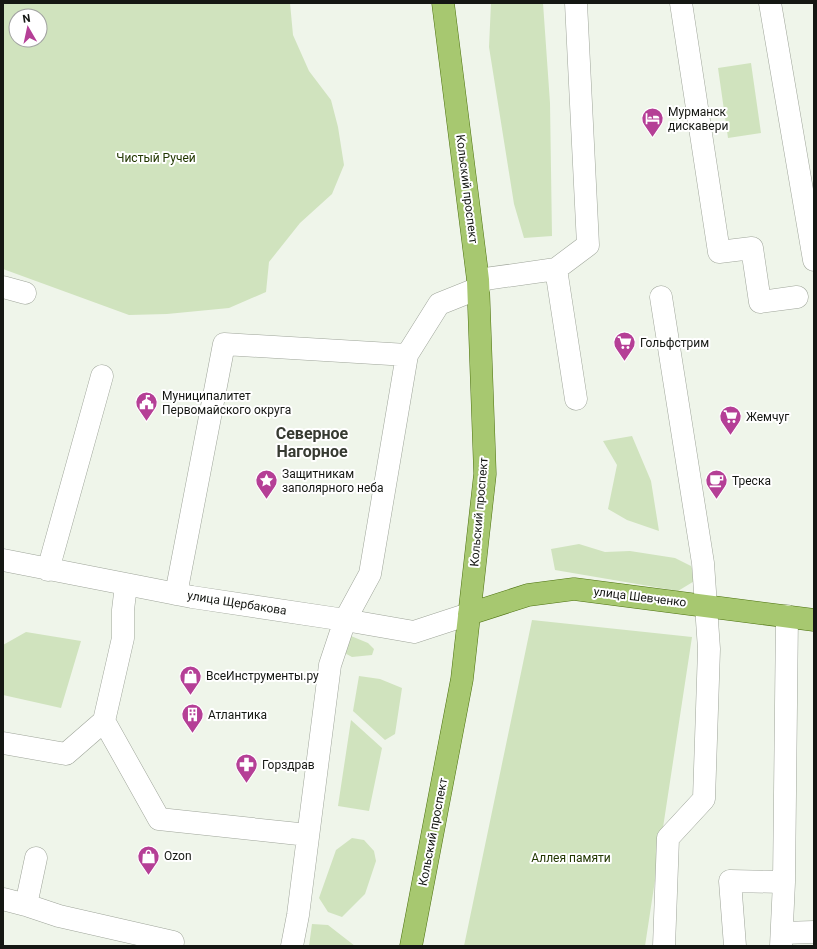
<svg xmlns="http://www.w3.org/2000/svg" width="817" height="949" viewBox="0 0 817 949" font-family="Roboto,sans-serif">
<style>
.green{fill:#d0e3be;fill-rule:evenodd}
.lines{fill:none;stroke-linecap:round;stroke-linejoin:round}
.minor-casing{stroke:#9fa59a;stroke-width:23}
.major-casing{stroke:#4e7211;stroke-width:23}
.minor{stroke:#fff;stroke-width:22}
.major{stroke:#a7c870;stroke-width:22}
.labels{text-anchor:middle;stroke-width:4;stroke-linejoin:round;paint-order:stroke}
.poi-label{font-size:12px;fill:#151713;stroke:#fff;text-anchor:start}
.park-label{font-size:12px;fill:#213700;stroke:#fff}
.street-label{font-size:12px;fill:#151713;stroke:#fff}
.district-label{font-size:16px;font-weight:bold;fill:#363a31;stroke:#fff}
</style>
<rect width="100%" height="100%" fill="#eff5ea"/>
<path class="green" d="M 3,3 L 290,3 L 293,35 L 309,71 L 331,100 L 338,127 L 344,165 L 332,194 L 300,223 L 269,262 L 266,292 L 229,308 L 167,314 L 129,315 L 3,269 ZM 16,16 L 40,16 L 40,40 L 16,40 Z
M 491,3 L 543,3 L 550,103 L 552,236 L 524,238 L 514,204 L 489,47 Z
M 751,63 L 761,133 L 728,138 L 718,68 Z
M 632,436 L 651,481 L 659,531 L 627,520 L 608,509 L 617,465 L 603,441 Z
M 579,544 L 605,552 L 630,551 L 675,558 L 691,566 L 696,580 L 678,591 L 555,570 L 551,549 Z
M 532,620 L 692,637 L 645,946 L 464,946 Z
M 26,632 L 81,641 L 61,708 L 3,695 L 3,645 Z
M 346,634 L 368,643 L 374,649 L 372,655 L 352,657 L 339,650 Z
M 359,676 L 380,679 L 402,688 L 395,734 L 385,740 L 353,711 Z
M 351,720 L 382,748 L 369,811 L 338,806 Z
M 352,838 L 364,840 L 374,851 L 376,861 L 365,894 L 342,917 L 328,912 L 319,898 L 336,850 Z
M 312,924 L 328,925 L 355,946 L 309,946 Z"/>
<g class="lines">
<defs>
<path id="minor" d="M 681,3 L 719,252 L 752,248 L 760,302 L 797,297
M 770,3 L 814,260
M 556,269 L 576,399
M 478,280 L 556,269 L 588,245 L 576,3
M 3,287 L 25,293
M 661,297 L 703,563 L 709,649 L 704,799 L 668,838 L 664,946
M 3,560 L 192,597 L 345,620 L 414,632 L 469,614
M 48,570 L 102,376
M 126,585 L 123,610 L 123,638 L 104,721 L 159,819 L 308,835
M 176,594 L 224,344 L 407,355
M 3,743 L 66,754 L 104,721
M 36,858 L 26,905 L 59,916 L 173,942 L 172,946
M 3,899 L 26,905
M 782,933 L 814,932
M 292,946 L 298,915 L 330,665 L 345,620 L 370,574 L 407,355 L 439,304 L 479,288
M 735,946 L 730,881 L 784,882
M 781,946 L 784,882 L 787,616"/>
<path id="major" d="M 469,614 L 528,595 L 574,589 L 814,620
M 411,946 L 462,679 L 485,474 L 478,280 L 443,3"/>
</defs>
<use href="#minor" class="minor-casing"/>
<use href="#major" class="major-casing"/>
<use href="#minor" class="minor"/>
<use href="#major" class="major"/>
</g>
<defs>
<symbol id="hotel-pin" viewBox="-11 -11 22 30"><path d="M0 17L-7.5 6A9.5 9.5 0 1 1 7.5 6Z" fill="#b53f96" stroke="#fff"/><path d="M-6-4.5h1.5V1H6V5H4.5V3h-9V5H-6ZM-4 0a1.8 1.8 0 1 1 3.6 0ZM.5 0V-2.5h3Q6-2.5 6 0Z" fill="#fff"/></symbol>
<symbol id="supermarket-pin" viewBox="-11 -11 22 30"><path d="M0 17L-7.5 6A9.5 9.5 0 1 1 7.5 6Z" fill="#b53f96" stroke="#fff"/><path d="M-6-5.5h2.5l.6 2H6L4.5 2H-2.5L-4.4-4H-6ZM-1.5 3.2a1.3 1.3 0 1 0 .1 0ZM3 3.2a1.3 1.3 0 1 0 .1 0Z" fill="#fff"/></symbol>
<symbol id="civic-pin" viewBox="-11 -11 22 30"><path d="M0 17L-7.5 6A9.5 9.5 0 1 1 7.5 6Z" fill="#b53f96" stroke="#fff"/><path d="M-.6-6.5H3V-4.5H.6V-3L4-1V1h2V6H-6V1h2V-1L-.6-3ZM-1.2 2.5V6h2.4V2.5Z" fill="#fff"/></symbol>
<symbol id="sight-pin" viewBox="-11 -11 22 30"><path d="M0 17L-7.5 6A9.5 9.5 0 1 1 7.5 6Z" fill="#b53f96" stroke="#fff"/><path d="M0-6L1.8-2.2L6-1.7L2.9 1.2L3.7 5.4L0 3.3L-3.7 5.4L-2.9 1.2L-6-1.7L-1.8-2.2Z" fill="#fff"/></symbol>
<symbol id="cafe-pin" viewBox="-11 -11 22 30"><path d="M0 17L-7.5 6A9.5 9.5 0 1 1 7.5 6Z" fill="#b53f96" stroke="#fff"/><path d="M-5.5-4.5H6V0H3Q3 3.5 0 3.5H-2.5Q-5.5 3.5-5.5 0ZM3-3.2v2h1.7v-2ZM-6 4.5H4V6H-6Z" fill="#fff"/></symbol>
<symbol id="shop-pin" viewBox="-11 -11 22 30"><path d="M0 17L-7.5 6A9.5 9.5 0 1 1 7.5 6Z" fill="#b53f96" stroke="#fff"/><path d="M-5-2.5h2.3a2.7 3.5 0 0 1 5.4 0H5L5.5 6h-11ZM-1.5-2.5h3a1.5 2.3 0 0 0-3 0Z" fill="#fff"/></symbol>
<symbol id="building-pin" viewBox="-11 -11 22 30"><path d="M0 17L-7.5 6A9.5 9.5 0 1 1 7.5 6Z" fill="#b53f96" stroke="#fff"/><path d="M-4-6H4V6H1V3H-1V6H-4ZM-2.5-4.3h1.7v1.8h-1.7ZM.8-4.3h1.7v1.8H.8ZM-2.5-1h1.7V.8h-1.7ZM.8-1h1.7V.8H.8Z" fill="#fff"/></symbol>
<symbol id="pharmacy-pin" viewBox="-11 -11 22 30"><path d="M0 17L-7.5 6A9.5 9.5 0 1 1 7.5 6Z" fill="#b53f96" stroke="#fff"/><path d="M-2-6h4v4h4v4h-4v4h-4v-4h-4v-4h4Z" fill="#fff"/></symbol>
</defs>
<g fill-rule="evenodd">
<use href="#hotel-pin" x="640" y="106" width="25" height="34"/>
<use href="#supermarket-pin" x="612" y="330" width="25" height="34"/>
<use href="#civic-pin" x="134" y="390" width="25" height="34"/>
<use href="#supermarket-pin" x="718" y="404" width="25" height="34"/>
<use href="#sight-pin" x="254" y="468" width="25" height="34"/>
<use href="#cafe-pin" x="704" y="468" width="25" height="34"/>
<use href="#shop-pin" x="178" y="664" width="25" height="34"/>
<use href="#building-pin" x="180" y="702" width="25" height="34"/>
<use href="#pharmacy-pin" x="234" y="752" width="25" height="34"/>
<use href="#shop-pin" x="136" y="844" width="25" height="34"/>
</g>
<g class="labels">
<g class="poi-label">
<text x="668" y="116">Мурманск<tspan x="668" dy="14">дискавери</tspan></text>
<text x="640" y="347">Гольфстрим</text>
<text x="162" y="400">Муниципалитет<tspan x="162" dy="14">Первомайского округа</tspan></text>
<text x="746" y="421">Жемчуг</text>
<text x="282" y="478">Защитникам<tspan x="282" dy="14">заполярного неба</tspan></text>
<text x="732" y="485">Треска</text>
<text x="206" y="680">ВсеИнструменты.ру</text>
<text x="208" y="719">Атлантика</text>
<text x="262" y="769">Горздрав</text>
<text x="164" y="860">Ozon</text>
</g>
<g class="park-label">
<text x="156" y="162">Чистый Ручей</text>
<text x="571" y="862">Аллея памяти</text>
</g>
<g class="street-label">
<text transform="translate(467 189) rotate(83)" y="4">Кольский проспект</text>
<text transform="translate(479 512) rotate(-85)" y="4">Кольский проспект</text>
<text transform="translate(640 597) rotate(7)" y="4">улица Шевченко</text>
<text transform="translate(237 603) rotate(9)" y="4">улица Щербакова</text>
<text transform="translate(433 832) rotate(-79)" y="4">Кольский проспект</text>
</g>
<g class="district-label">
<text x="312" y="439">Северное<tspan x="312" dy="18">Нагорное</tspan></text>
</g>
</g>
<rect width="817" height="949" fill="none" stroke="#151713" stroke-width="8"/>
<g transform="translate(28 28) rotate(351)"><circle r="19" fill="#ffffff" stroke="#a1a2a1"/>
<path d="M0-3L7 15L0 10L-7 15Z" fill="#b53f96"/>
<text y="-6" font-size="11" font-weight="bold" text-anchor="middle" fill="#151713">N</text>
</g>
</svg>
